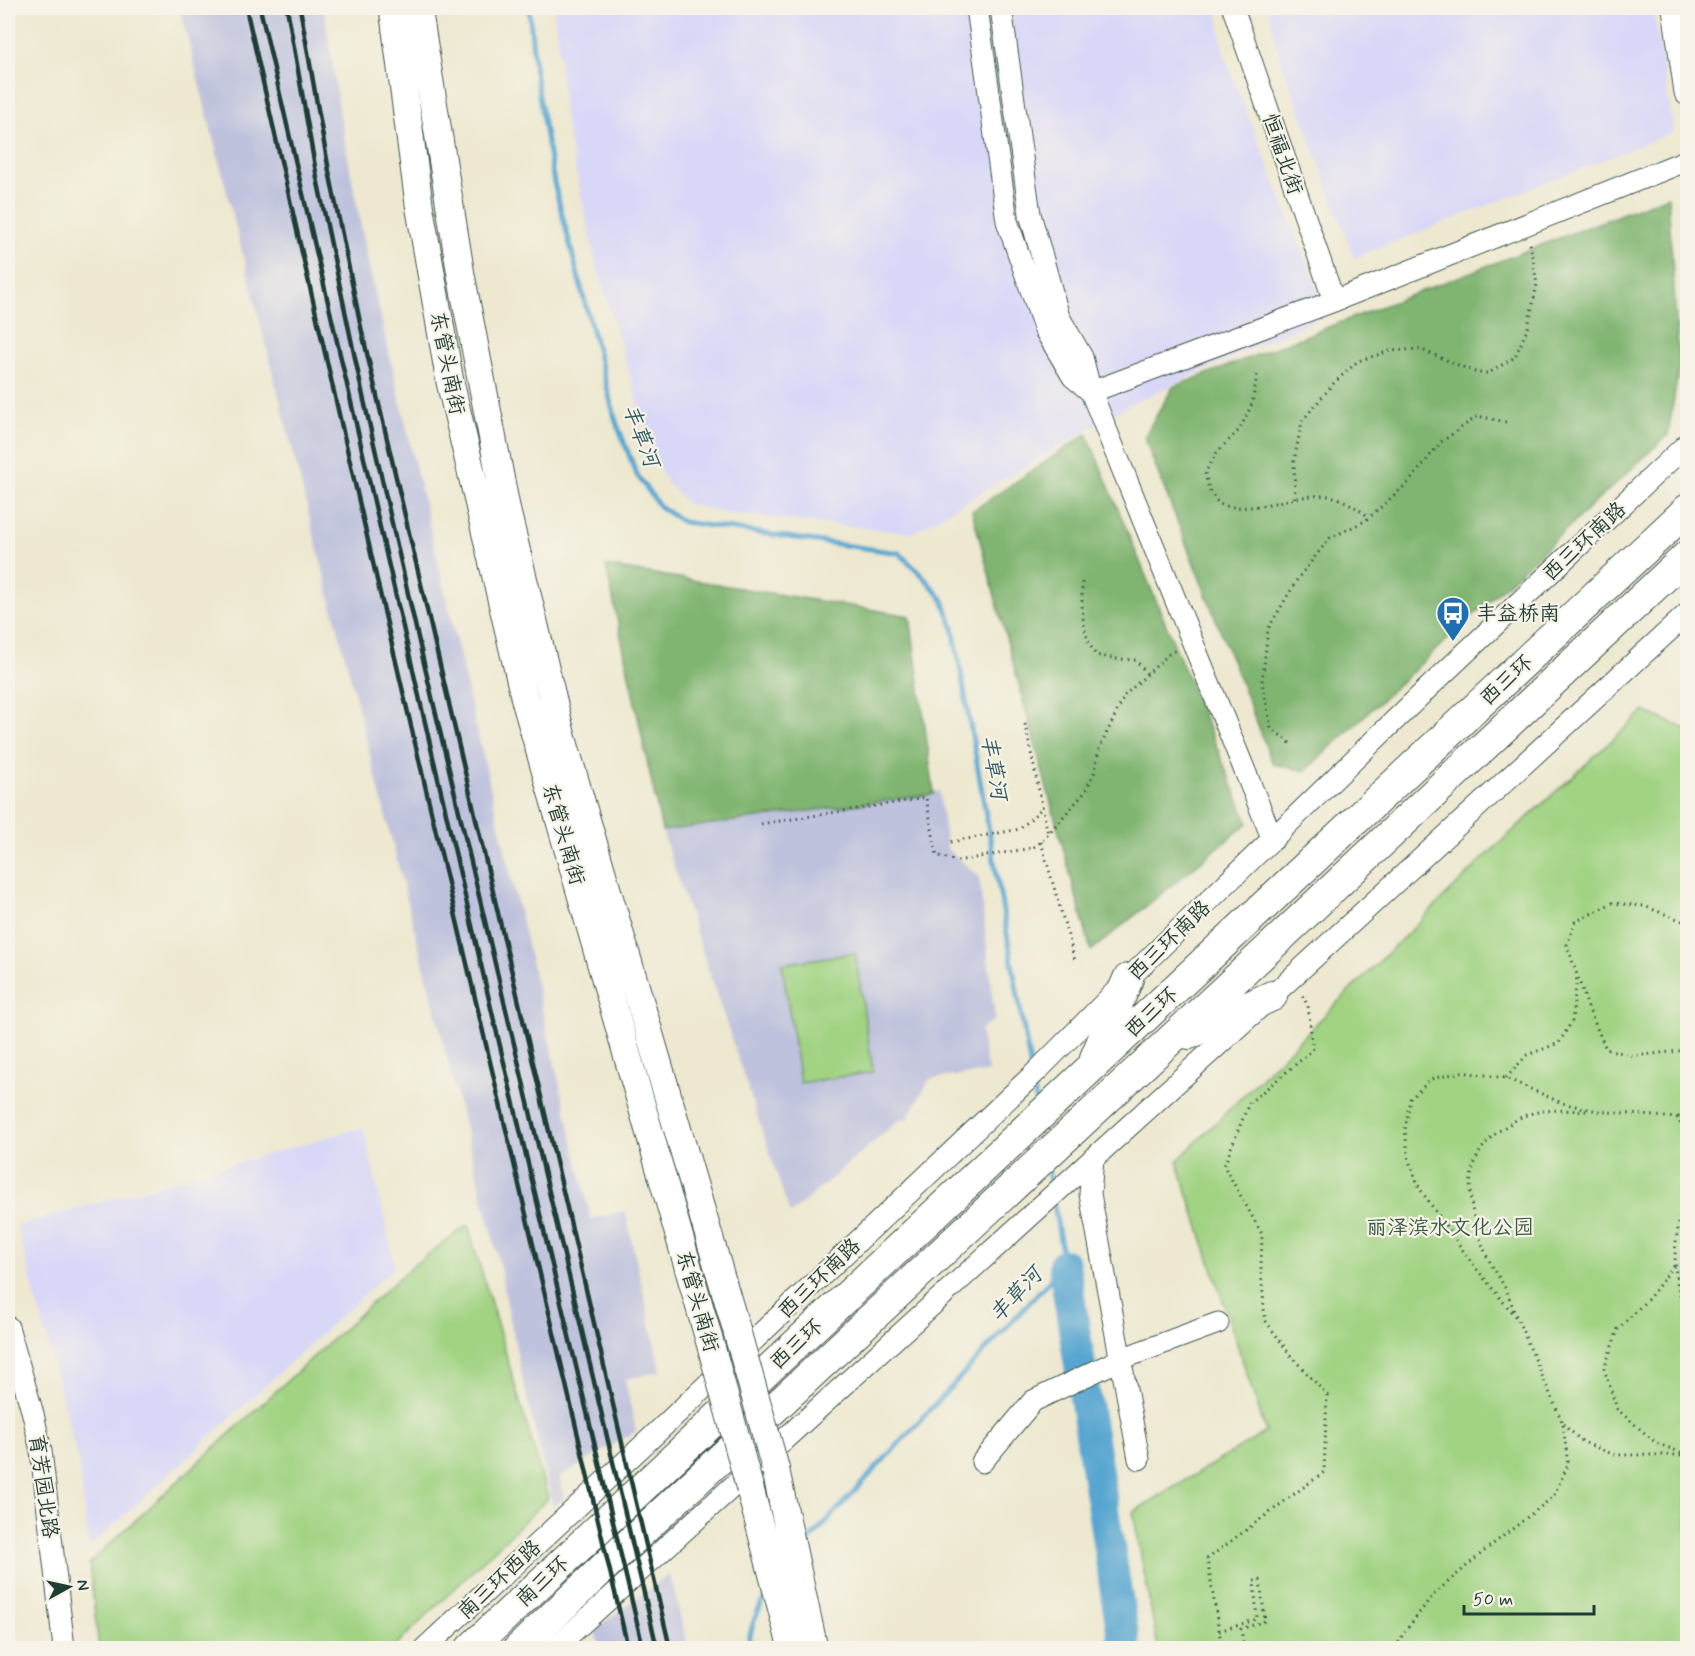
<svg xmlns="http://www.w3.org/2000/svg" width="1695" height="1656" viewBox="0 0 1695 1656" font-family="Mynerve,'LXGW WenKai TC',sans-serif">
<style>
.built{fill:#d8d7f8}
.industrial{fill:#bfc2dd}
.green{fill:#a1d383;stroke:#60885c;stroke-width:1.5}
.forest{fill:#80b571;stroke:#507952;stroke-width:1.5}
.lines{fill:none;stroke-linecap:round;stroke-linejoin:round}
.stream{stroke:#57a6d1;stroke-width:5}
.river{stroke:#57a6d1;stroke-width:32}
.minor-casing{stroke:#3e574b;stroke-width:23}
.major-casing{stroke:#3e574b;stroke-width:29}
.highway-casing{stroke:#3e574b;stroke-width:32}
.path{stroke:#3e574b;stroke-width:3;stroke-dasharray:1.5 4.5;stroke-linecap:butt}
.minor{stroke:#fff;stroke-width:21}
.major{stroke:#fff;stroke-width:27}
.highway{stroke:#fff;stroke-width:30}
.rail{stroke:#1f3d34;stroke-width:4.5}
.major-bridge-casing{stroke:#3e574b;stroke-width:29;stroke-linecap:butt}
.major-bridge{stroke:#fff;stroke-width:27}
.labels{text-anchor:middle;stroke-width:4.5;stroke-linejoin:round;paint-order:stroke}
.street-label{font-size:21px;fill:#1f3d34;stroke:#f7f3e8}
.poi-label{font-size:21px;fill:#1f3d34;stroke:#f7f3e8;text-anchor:start}
.park-label{font-size:21px;fill:#395b44;stroke:#f7f3e8}
.water-label{font-size:22px;font-style:italic;fill:#305c63;stroke:#f7f3e8}
</style>
<rect width="100%" height="100%" fill="#f7f3e8"/>
<filter id="ink" filterUnits="userSpaceOnUse"><feTurbulence type="fractalNoise" baseFrequency=".0167" numOctaves="2"/><feDisplacementMap in="SourceGraphic" scale="12" xChannelSelector="R" yChannelSelector="G"/><feConvolveMatrix kernelMatrix="1 2 1 2 8 2 1 2 1" color-interpolation-filters="sRGB"/></filter>
<filter id="wash" filterUnits="userSpaceOnUse"><feTurbulence type="fractalNoise" baseFrequency=".008" numOctaves="4" result="noise"/><feDisplacementMap in="SourceGraphic" scale="24" xChannelSelector="R" yChannelSelector="G"/><feGaussianBlur stdDeviation="1.35" result="paint"/><feColorMatrix in="noise" values="0 0 0 0 0 0 0 0 0 0 0 0 0 0 0 0 0 1.4 0 .05"/><feComposite in="paint" operator="in"/></filter>
<g filter="url(#wash)">
<rect width="100%" height="100%" fill="#ede8cf"/>
<path class="built" d="M 554,8 L 1217,8 L 1223,52 L 1327,314 L 1131,404 L 912,533 L 724,513 L 688,504 L 668,484 L 656,462 L 595,260 L 565,121 Z
M 1269,8 L 1653,8 L 1674,132 L 1354,258 L 1276,47 Z
M 8,153 L 19,258 L 8,259 Z
M 363,1127 L 395,1266 L 89,1548 L 78,1460 L 17,1226 Z"/>
<path class="industrial" d="M 180,8 L 324,8 L 341,121 L 367,258 L 591,1219 L 625,1211 L 661,1371 L 625,1379 L 636,1431 L 560,1477 L 564,1499 L 553,1507 L 521,1372 L 497,1254 Z
M 939,790 L 947,849 L 979,876 L 995,1019 L 980,1030 L 988,1072 L 930,1079 L 907,1119 L 899,1120 L 790,1214 L 662,831 L 933,794 Z
M 670,1574 L 688,1648 L 599,1648 L 595,1629 Z"/>
<path class="green" d="M 1644,711 L 1688,730 L 1687,1648 L 1158,1648 L 1133,1512 L 1266,1432 L 1177,1161 L 1491,851 Z
M 855,953 L 873,1072 L 800,1083 L 782,964 Z
M 468,1225 L 548,1498 L 393,1648 L 99,1648 L 89,1563 L 411,1267 Z"/>
<path class="forest" d="M 1668,196 L 1679,366 L 1668,435 L 1305,771 L 1273,764 L 1144,437 L 1173,387 Z
M 1087,434 L 1248,823 L 1091,951 L 972,511 Z
M 606,566 L 910,616 L 934,794 L 662,831 Z"/>
<g class="lines">
<path class="stream" d="M 529,8 L 535,72 L 554,183 L 616,422 L 637,475 L 660,507 L 683,522 L 899,553 L 924,577 L 943,600 L 953,627 L 1031,1070
M 1033,1082 L 1037,1106
M 1048,1168 L 1051,1188
M 801,1549 L 1064,1265 L 1054,1204
M 748,1648 C 750,1628 757,1609 769,1592"/>
<path class="river" d="M 1064,1265 L 1125,1648"/>
</g>
</g>
<g filter="url(#ink)">
<g class="lines">
<defs>
<path id="minor" d="M 977,8 L 1007,221 L 1045,330 L 1073,377 L 1091,392
M 1001,8 L 1030,214 L 1059,317 L 1082,357 L 1091,392 L 1273,840
M 1233,8 L 1334,301
M 1091,392 L 1334,301 L 1688,160
M 1093,1158 L 1090,1194 L 1139,1459
M 8,1327 L 33,1414 L 41,1451 L 64,1648
M 982,1462 L 1033,1401 L 1121,1359 L 1218,1323
M 425,1648 L 651,1438 L 1037,1071 L 1128,979 L 1427,689 L 1688,443
M 555,1648 L 1272,996 L 1688,613"/>
<path id="major" d="M 393,8 L 419,204 L 450,382 L 525,700 L 712,1350
M 418,8 L 461,275 L 507,512 L 561,733 L 736,1328
M 1676,8 L 1688,92
M 775,1467 L 814,1648
M 750,1489 L 792,1648"/>
<path id="highway" d="M 1189,1034 L 1272,996
M 1095,1058 L 1128,979
M 471,1648 L 1688,509
M 519,1648 L 622,1550 L 1266,951 L 1688,555"/>
</defs>
<use href="#minor" class="minor-casing"/>
<use href="#major" class="major-casing"/>
<use href="#highway" class="highway-casing"/>
<path class="path" d="M 1257,375 L 1252,404 L 1240,429 L 1217,452 L 1205,473 L 1209,490 L 1219,504 C 1257,516 1291,492 1329,496 C 1343,498 1358,509 1369,517
M 1295,498 L 1294,461 L 1302,421 L 1334,383 L 1358,361 L 1390,351 L 1420,349 L 1477,373 L 1489,373 L 1515,357 L 1528,327 L 1537,284 L 1530,243
M 1082,582 C 1082,608 1081,634 1096,655 L 1116,659 L 1136,660 L 1147,674
M 1025,724 L 1048,834
M 1290,743 L 1271,728 L 1262,682 L 1268,629 L 1298,578 L 1330,538 L 1365,521 L 1409,482 L 1441,442 L 1478,416 L 1506,422
M 761,824 L 926,798 L 937,855 L 957,861 L 1032,848 L 1041,842 L 1085,792 L 1095,771 L 1099,749 L 1125,695 L 1169,654 L 1175,651
M 951,842 L 1020,829 L 1042,808
M 1041,842 L 1075,960
M 1688,923 L 1644,906 L 1612,903 L 1575,922 L 1567,945 L 1589,1010 L 1606,1049 L 1634,1056 L 1688,1050
M 1506,1078 L 1527,1055 L 1559,1043 L 1572,1021 L 1577,976
M 1678,1117 L 1688,1115
M 1688,1188 C 1675,1230 1667,1274 1688,1314
M 1674,1266 L 1649,1298 L 1618,1329 L 1604,1369 L 1617,1409 L 1656,1443 L 1688,1455
M 1516,1316 C 1512,1306 1509,1295 1504,1286 C 1498,1275 1491,1265 1486,1254 C 1467,1208 1457,1157 1505,1127 C 1513,1122 1521,1116 1530,1114 C 1548,1108 1570,1111 1589,1111
M 1563,1424 L 1583,1442 L 1615,1455 L 1685,1455
M 1219,1631 L 1257,1619 L 1254,1581 L 1260,1580 L 1265,1621 L 1241,1629 L 1244,1648
M 1222,1648 L 1207,1559 L 1324,1472 L 1327,1395 L 1291,1356 L 1265,1320 L 1261,1270 L 1262,1234 L 1224,1166 L 1249,1103 L 1313,1050 L 1308,1006 L 1302,995
M 1396,1648 L 1403,1634 L 1433,1595 L 1483,1552 L 1553,1497 L 1568,1465 L 1563,1424 L 1518,1320 L 1471,1262 L 1420,1189 L 1409,1161 L 1405,1130 L 1410,1099 L 1431,1079 L 1462,1072 L 1506,1078 L 1562,1103 L 1597,1111 L 1677,1118 L 1688,1136"/>
<use href="#minor" class="minor"/>
<use href="#major" class="major"/>
<use href="#highway" class="highway"/>
<path class="rail" d="M 246,8 L 388,628 L 628,1648
M 260,8 L 491,1008 L 643,1648
M 287,8 L 317,178 L 363,396 L 422,655 L 657,1648
M 300,8 L 329,171 L 362,332 L 670,1648"/>
<defs>
<path id="major-bridge" d="M 736,1328 L 775,1467
M 712,1350 L 750,1489"/>
</defs>
<use href="#major-bridge" class="major-bridge-casing"/>
<use href="#major-bridge" class="major-bridge"/>
</g>
</g>
<defs>
<symbol id="bus-pin" viewBox="-11 -11 22 30"><path d="M0 17L-7.5 6A9.5 9.5 0 1 1 7.5 6Z" fill="#1f6fb2" stroke="#f7f3e8"/><path d="M-5-6H5V4H4V6H2V4H-2V6H-4V4H-5ZM-3.5-4V0h7V-4ZM-3.5 1.2v1.5H-2V1.2ZM2 1.2v1.5H3.5V1.2Z" fill="#fff"/></symbol>
</defs>
<g fill-rule="evenodd">
<use href="#bus-pin" x="1434" y="594" width="38" height="52"/>
</g>
<g class="labels">
<g class="street-label">
<text transform="translate(1283 154) rotate(71)" y="7">恒福北街</text>
<text transform="translate(448 363) rotate(79)" y="7">东管头南街</text>
<text transform="translate(1584 541) rotate(-43)" y="7">西三环南路</text>
<text transform="translate(1506 680) rotate(-43)" y="7">西三环</text>
<text transform="translate(564 834) rotate(74)" y="7">东管头南街</text>
<text transform="translate(1169 940) rotate(-44)" y="7">西三环南路</text>
<text transform="translate(1151 1012) rotate(-43)" y="7">西三环</text>
<text transform="translate(819 1278) rotate(-44)" y="7">西三环南路</text>
<text transform="translate(698 1301) rotate(74)" y="7">东管头南街</text>
<text transform="translate(796 1344) rotate(-43)" y="7">西三环</text>
<text transform="translate(44 1486) rotate(82)" y="7">育芳园北路</text>
<text transform="translate(499 1579) rotate(-43)" y="7">南三环西路</text>
<text transform="translate(542 1581) rotate(-43)" y="7">南三环</text>
</g>
<g class="poi-label">
<text x="1476" y="620">丰益桥南</text>
</g>
<g class="park-label">
<text x="1450" y="1234">丽泽滨水文化公园</text>
</g>
<g class="water-label">
<text transform="translate(642 435) rotate(69)" y="8">丰草河</text>
<text transform="translate(995 767) rotate(80)" y="8">丰草河</text>
<text transform="translate(1015 1294) rotate(-47)" y="8">丰草河</text>
</g>
</g>
<rect width="1695" height="1656" fill="none" stroke="#f7f3e8" stroke-width="30"/>
<g transform="translate(69 1587) rotate(82)" stroke="#f7f3e8" stroke-width="4.5" paint-order="stroke">
<path d="M0-4.5L10 22L0 15L-10 22Z" fill="#1f3d34"/>
<text y="-9" font-size="16" font-weight="bold" text-anchor="middle" fill="#1f3d34">N</text>
</g>
<path d="M1464 1605v9h130v-9" fill="none" stroke="#1f3d34" stroke-width="3"/>
<text x="1473" y="1605" font-size="18" fill="#1f3d34" stroke="#f7f3e8" stroke-width="4.5" paint-order="stroke">50 m</text>
</svg>
